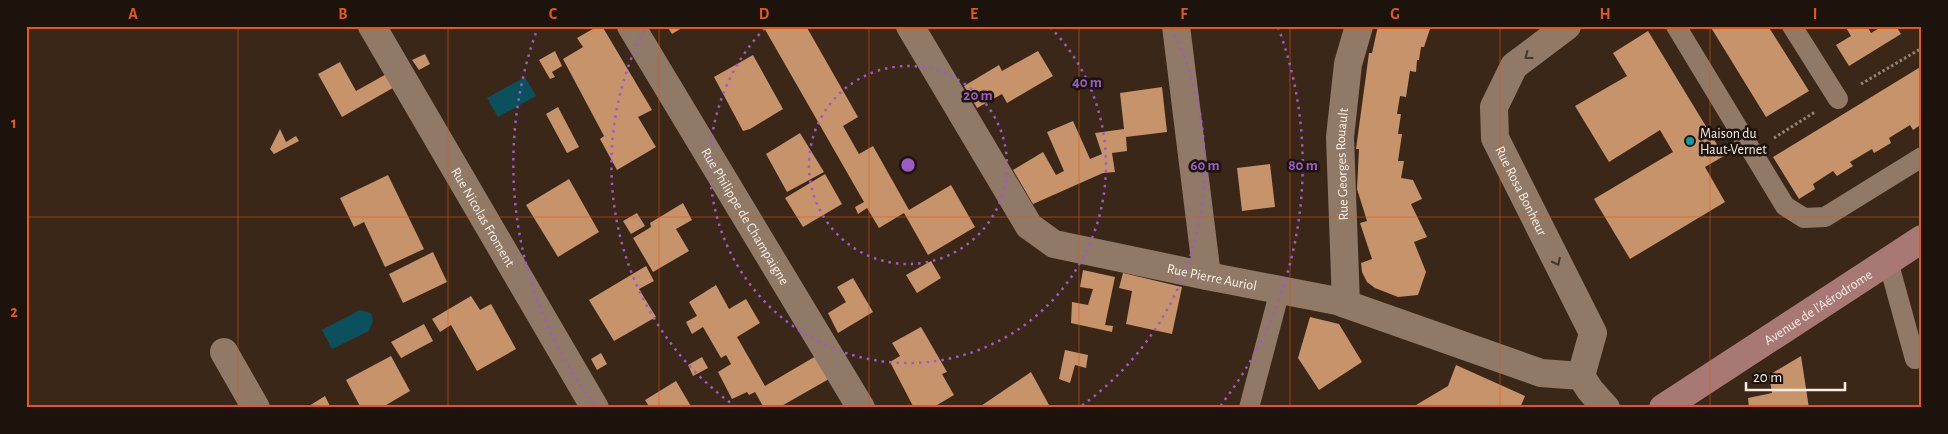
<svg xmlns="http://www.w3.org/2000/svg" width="1948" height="434" viewBox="0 0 1948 434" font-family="'Alegreya Sans',sans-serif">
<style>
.water{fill:#0b515d}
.building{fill:#c7936b}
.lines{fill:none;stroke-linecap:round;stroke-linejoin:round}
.path{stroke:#948376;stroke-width:3;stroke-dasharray:2.5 2.5;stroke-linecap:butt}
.service{stroke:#917968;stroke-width:20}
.minor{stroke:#917968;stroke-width:28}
.secondary{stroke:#a87875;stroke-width:28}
.oneway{stroke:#44372c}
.grid{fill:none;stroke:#e8590c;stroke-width:1;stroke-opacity:0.55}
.ring{fill:none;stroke:#9b5cc8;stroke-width:2.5;stroke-dasharray:2.5 5}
.culture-dot{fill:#0f9aa8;stroke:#1b130c;stroke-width:2}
.labels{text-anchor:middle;stroke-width:5;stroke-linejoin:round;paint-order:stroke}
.poi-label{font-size:14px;fill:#fbeee4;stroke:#1b130c;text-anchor:start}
.street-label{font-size:14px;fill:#fbeee4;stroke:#1b130c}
.centre{fill:#9b5cc8;stroke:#1b130c;stroke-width:2.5}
.ring-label{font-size:15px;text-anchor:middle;font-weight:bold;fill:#9b5cc8;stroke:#1b130c;stroke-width:5;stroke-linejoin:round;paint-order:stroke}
.neatline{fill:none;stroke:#e8590c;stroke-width:2}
.grid-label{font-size:16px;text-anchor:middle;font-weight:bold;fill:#e8590c}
</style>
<rect width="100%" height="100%" fill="#3b2718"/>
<path class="water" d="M 525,77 L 536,96 L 498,117 L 487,98 Z
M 360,310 L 371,313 L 373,320 L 369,331 L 332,349 L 322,330 Z"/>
<path class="building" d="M 598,26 L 602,26 L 652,110 L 638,117 L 656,147 L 617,170 L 600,139 L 604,136 L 563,59 L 583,47 L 577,38 Z
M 667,26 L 685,26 L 672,34 Z
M 763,26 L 806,26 L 858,117 L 843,126 L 859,154 L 873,146 L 909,210 L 951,185 L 975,227 L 928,255 L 904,213 L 879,228 L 867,208 L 858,214 L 855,207 L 864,202 Z
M 1378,26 L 1431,26 L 1424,47 L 1421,47 L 1419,60 L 1417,60 L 1416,72 L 1410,71 L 1406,97 L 1400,96 L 1397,114 L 1401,114 L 1398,134 L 1402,134 L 1398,161 L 1404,161 L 1401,178 L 1413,180 L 1422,199 L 1411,204 L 1427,237 L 1414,242 L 1426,272 L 1418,295 L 1398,297 L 1375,288 L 1367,282 L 1362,272 L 1361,263 L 1372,259 L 1360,223 L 1367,221 L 1357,189 L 1359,149 L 1356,149 L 1369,53 L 1372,53 Z
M 1710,26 L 1768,26 L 1809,91 L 1766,117 Z
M 1845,26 L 1867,26 L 1871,33 L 1883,26 L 1896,26 L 1901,34 L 1849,66 L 1836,45 L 1851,36 Z
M 1648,31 L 1724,156 L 1705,167 L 1725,202 L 1630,259 L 1594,199 L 1673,152 L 1660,130 L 1609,162 L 1575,106 L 1627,76 L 1613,53 Z
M 555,51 L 562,66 L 552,72 L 555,77 L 550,79 L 539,60 Z
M 1038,51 L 1053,76 L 1007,103 L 1002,94 L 977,108 L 964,86 L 999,65 L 1002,71 Z
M 425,54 L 430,64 L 419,70 L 412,60 Z
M 753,55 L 783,109 L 750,129 L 743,131 L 714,77 Z
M 340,62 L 356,91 L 390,72 L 398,85 L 342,117 L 318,74 Z
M 1922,66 L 1922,124 L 1913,130 L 1910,125 L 1889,138 L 1891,143 L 1874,153 L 1872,149 L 1850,162 L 1853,166 L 1837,176 L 1833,171 L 1813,184 L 1815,189 L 1799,199 L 1773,157 Z
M 1162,87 L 1167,132 L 1126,137 L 1127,151 L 1112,153 L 1115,172 L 1103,173 L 1033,204 L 1013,170 L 1043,152 L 1056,175 L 1064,171 L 1047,132 L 1073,121 L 1090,159 L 1102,154 L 1095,133 L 1124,129 L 1120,93 Z
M 558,107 L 579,147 L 567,153 L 546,114 Z
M 280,129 L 286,142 L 296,136 L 299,141 L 274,154 L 270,149 Z
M 800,133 L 824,172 L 787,192 L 766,154 Z
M 1270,164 L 1275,207 L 1242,211 L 1237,168 Z
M 825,174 L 842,204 L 803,227 L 785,198 Z
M 388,175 L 424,249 L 385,267 L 364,222 L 354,227 L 340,198 Z
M 569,179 L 599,232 L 558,257 L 526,205 Z
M 683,203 L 692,220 L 676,229 L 689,251 L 653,272 L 633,238 L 651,227 L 650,223 Z
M 637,213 L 645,226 L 631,234 L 623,221 Z
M 433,252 L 447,282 L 403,303 L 389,274 Z
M 931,261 L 941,278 L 917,293 L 906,275 Z
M 646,266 L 654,281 L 639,289 L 656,317 L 614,341 L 589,300 Z
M 1083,270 L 1115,277 L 1105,325 L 1113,326 L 1112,332 L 1071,323 L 1072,302 L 1088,305 L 1093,289 L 1080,287 Z
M 1123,273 L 1182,287 L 1172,334 L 1126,324 L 1132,291 L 1119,288 Z
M 853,278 L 873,312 L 838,333 L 828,313 L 846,302 L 837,287 Z
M 716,285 L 729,309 L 746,299 L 760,323 L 737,337 L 765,386 L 816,356 L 829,379 L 778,408 L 764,408 L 755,392 L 749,395 L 747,392 L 732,399 L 718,372 L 731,364 L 726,355 L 721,358 L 703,327 L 692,334 L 686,322 L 697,316 L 689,302 Z
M 471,296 L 480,310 L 491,304 L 516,349 L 477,371 L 451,325 L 440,332 L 432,319 Z
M 1310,317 L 1339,324 L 1362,362 L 1319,390 L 1298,358 Z
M 424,324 L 433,341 L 401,358 L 391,342 Z
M 921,327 L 947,372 L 942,374 L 954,395 L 932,408 L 914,408 L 890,362 L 900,356 L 892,343 Z
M 1065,350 L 1088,355 L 1086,368 L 1075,365 L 1070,383 L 1059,379 Z
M 601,353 L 607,364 L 597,370 L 591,359 Z
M 391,356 L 410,391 L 381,408 L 361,408 L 346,380 Z
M 1801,356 L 1809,408 L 1749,408 L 1748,398 L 1772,393 L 1769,375 Z
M 702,357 L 708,368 L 693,376 L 688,365 Z
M 1456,365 L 1525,396 L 1520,408 L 1411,408 L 1448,386 Z
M 1031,372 L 1049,405 L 1044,408 L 978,408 Z
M 676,381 L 692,408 L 650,408 L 645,400 Z
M 325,396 L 331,408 L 311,408 L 309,406 Z"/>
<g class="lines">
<path class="path" d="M 1861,84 L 1922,48
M 1774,138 L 1815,112"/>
<path class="service" d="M 1676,26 L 1785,206 L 1804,218 L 1825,217 L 1922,157
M 1792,26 L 1838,99
M 1888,261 L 1915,359
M 1249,408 L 1280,290"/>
<g class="minor">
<path id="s1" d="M 372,26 L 595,408"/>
<path id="s2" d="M 631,26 L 861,408"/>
<path id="s3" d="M 910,26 L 1029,226 L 1054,244 L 1207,276 L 1337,301 L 1541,373 L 1581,376 L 1590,390 L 1606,408"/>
<path d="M 1176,26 L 1207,276"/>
<path id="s4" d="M 1567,26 L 1514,66 L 1494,107 L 1495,138 L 1593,333 L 1581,376"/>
<path id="s5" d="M 1346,304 L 1340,137 L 1348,64 L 1359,26"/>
<path d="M 224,352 L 256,408"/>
</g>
<path class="secondary" id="s6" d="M 1663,408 L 1922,239"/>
</g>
<defs><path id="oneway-chevron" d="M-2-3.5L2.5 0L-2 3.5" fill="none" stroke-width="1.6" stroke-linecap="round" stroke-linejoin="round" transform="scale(1.25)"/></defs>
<g class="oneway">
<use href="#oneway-chevron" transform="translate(1528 56) rotate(143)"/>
<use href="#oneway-chevron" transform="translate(1557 262) rotate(63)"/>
</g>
<path class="grid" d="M 238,26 L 238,408M 448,26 L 448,408M 659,26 L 659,408M 869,26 L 869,408M 1079,26 L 1079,408M 1290,26 L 1290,408M 1500,26 L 1500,408M 1710,26 L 1710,408M 26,217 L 1922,217"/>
<g class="ring">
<circle cx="908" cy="165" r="99"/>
<path d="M1050 27A198 198 0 1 1 766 27"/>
<path d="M736 407A297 297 0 0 1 645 28M1171 28A297 297 0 0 1 1080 407"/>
<path d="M595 405A395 395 0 0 1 538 27M1278 27A395 395 0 0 1 1221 405"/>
</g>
<circle class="culture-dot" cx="1690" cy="141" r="5"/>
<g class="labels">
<g class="poi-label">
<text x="1700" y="138">Maison du<tspan x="1700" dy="16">Haut-Vernet</tspan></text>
</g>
<g class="street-label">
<text dy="5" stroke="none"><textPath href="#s5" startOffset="140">Rue Georges Rouault</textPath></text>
<text dy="5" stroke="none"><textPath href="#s4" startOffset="202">Rue Rosa Bonheur</textPath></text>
<text dy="5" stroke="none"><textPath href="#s1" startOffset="221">Rue Nicolas Froment</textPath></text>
<text dy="5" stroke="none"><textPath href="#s2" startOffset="222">Rue Philippe de Champaigne</textPath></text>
<text dy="5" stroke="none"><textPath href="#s3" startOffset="425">Rue Pierre Auriol</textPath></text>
<text dy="5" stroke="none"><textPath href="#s6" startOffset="185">Avenue de l'Aérodrome</textPath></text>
</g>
</g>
<circle cx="908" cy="165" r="8" class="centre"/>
<g class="ring-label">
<text x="1087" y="87">40 m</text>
<text x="978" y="100">20 m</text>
<text x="1205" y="170">60 m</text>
<text x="1303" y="170">80 m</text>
</g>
<rect width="1948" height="434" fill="none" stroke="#1b130c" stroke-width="55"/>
<path d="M1746 382v8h99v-8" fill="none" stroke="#fbeee4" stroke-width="2.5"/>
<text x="1753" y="382" font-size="15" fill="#fbeee4" stroke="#1b130c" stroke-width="4" paint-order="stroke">20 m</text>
<rect x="28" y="28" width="1892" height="378" class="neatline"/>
<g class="grid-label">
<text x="133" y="19">A</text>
<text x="343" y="19">B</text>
<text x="553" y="19">C</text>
<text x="764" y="19">D</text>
<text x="974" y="19">E</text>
<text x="1184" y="19">F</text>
<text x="1395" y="19">G</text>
<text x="1605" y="19">H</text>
<text x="1815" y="19">I</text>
<text x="14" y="128">1</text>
<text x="14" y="317">2</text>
</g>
</svg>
